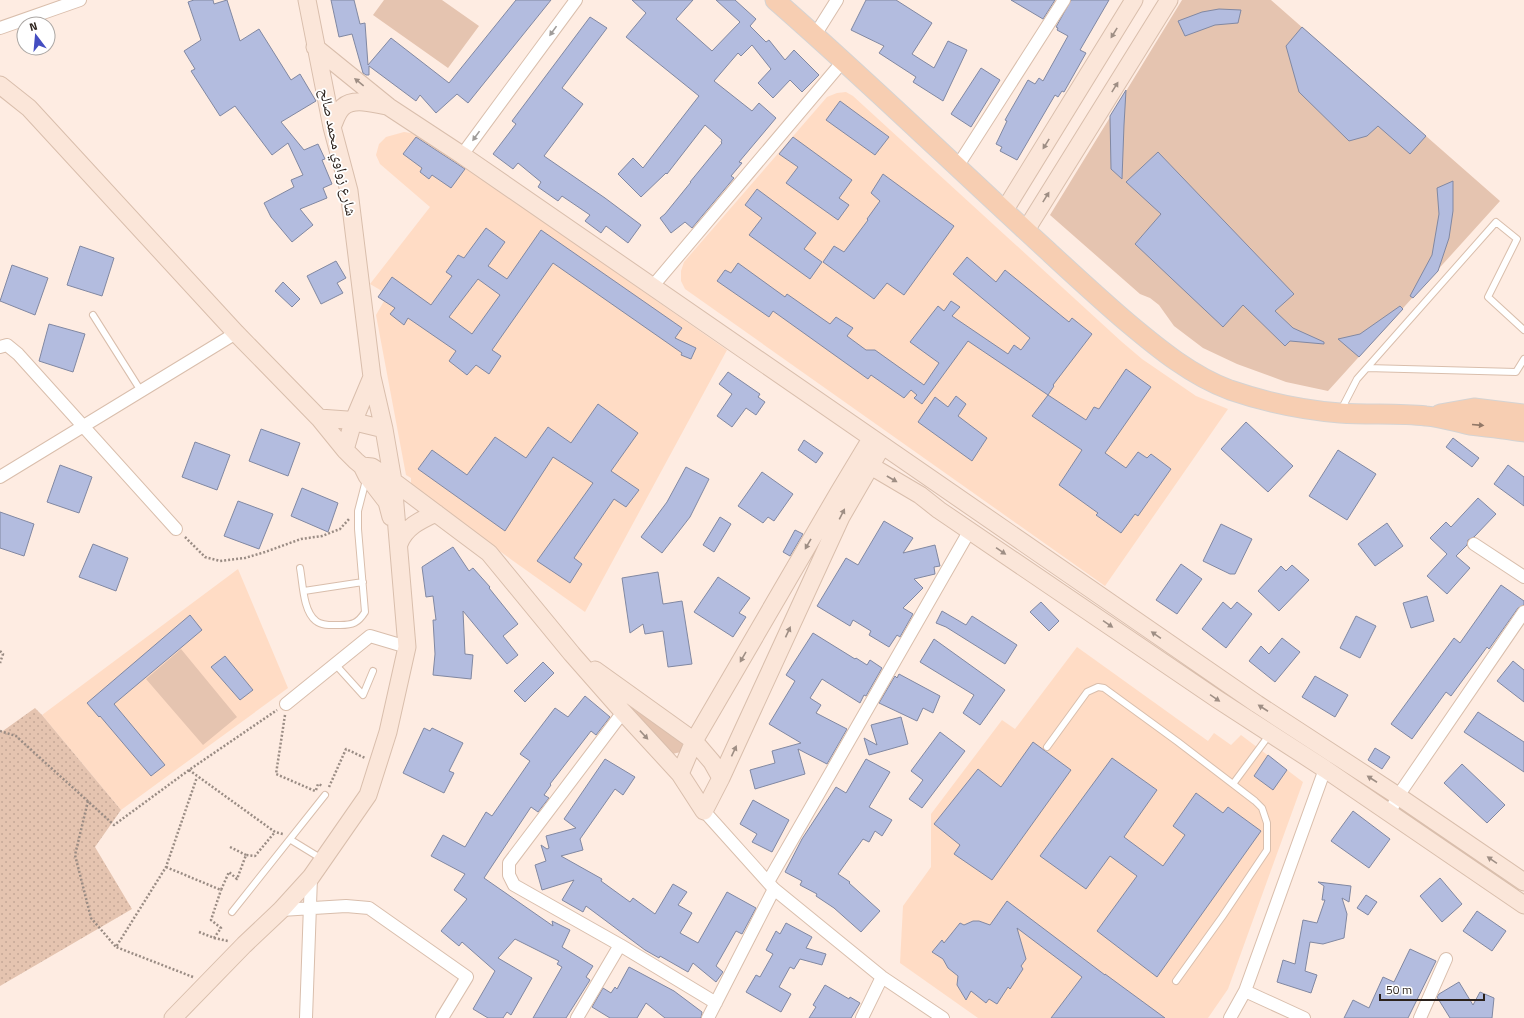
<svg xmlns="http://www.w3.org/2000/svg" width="1524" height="1018" viewBox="0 0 1524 1018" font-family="'Titillium Web','Noto Naskh Arabic',sans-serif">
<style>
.built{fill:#ffdcc5}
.grass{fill:#e5c4b0}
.garden{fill:url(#garden-dots)}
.building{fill:#b3bcdf;stroke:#8188a2;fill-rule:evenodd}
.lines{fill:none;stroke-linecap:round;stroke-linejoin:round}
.lane-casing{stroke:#d9beac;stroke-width:8}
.street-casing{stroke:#d9beac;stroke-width:14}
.secondary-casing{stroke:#d9beac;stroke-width:19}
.primary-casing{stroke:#d5d3d2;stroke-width:21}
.path{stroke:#9a8c84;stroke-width:2.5;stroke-dasharray:2 2;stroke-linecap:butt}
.lane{stroke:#fff;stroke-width:6}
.street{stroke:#fff;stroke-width:12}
.secondary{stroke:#fbe6d9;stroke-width:17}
.primary{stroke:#f7ceb2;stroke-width:19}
.oneway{fill:#a09c99}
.oneway2{fill:#9e8e84}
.oneway3{fill:#927867}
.labels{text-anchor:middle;stroke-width:3.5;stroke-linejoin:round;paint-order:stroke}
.street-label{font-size:15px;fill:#2c221c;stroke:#fff}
</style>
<defs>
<pattern id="garden-dots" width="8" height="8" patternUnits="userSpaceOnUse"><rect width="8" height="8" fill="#e5c4b0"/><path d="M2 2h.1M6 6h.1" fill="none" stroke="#c5a897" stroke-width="1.8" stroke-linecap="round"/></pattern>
</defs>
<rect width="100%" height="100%" fill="#feece2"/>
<path class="built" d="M 846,92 L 853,96 L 1122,342 L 1142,359 L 1196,396 L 1228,409 L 1105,586 L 685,289 L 681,281 L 681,271 L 684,262 L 827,97 L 837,93 Z
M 404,132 L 418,134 L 727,350 L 585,612 L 411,488 L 411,478 L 406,475 L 376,315 L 384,301 L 378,297 L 382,291 L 370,284 L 430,207 L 380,164 L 376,155 L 379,144 L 386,137 Z
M 238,569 L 288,688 L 121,810 L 42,715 Z
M 1077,647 L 1208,741 L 1214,733 L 1231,745 L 1241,735 L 1303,782 L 1228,989 L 1208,1018 L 978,1018 L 900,963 L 903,906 L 931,867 L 931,814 L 1002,720 L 1015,729 Z"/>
<path class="grass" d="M 384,0 L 442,0 L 479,26 L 448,68 L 373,15 Z
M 1182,0 L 1271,0 L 1500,201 L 1328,391 L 1286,382 L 1237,364 L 1203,348 L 1174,326 L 1159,305 L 1150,298 L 1140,294 L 1050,215 Z
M 181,649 L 237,717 L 203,745 L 146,679 Z
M 620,700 L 683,742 L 681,752 L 672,754 Z"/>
<path class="garden" d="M 35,708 L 42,715 L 121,810 L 95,847 L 132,909 L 0,986 L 0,733 Z"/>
<path class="building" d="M 194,0 L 213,0 L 214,4 L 227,0 L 240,41 L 259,29 L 291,80 L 300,74 L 316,101 L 281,122 L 304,150 L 318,144 L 325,159 L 322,160 L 332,184 L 323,188 L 327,198 L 300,209 L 313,225 L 292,242 L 271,217 L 264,203 L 294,187 L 291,180 L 303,175 L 288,143 L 272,155 L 235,106 L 220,116 L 191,71 L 195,69 L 184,51 L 201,40 L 188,2 Z
M 331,0 L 354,0 L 360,24 L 365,23 L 368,65 L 391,38 L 449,83 L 516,0 L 551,0 L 468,103 L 457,94 L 436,113 L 420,95 L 416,101 L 369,66 L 369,75 L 366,75 L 363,73 L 352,34 L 339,37 Z
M 632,0 L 693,0 L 676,19 L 712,51 L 740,22 L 716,0 L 735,0 L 756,19 L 750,26 L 766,42 L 769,40 L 785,60 L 794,50 L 819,75 L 802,92 L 790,80 L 773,98 L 758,83 L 771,69 L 752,45 L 741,56 L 738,53 L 714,81 L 752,111 L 759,103 L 776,118 L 739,162 L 742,163 L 731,176 L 734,178 L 692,228 L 685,222 L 671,233 L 660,218 L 665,214 L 691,182 L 690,182 L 722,143 L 721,142 L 722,140 L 705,125 L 667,174 L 666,173 L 641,197 L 618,174 L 633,158 L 643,168 L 699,96 L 626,37 L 646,13 Z
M 866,0 L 896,0 L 932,23 L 912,54 L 934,68 L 948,41 L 967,50 L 943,101 L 913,82 L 916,77 L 879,53 L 884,46 L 851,30 Z
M 1011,0 L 1055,0 L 1043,19 Z
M 1071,0 L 1109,0 L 1080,50 L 1086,53 L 1064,92 L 1062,91 L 1058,97 L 1055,95 L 1017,160 L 1000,151 L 1002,147 L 996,144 L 1007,121 L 1005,120 L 1028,80 L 1035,84 L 1039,78 L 1043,81 L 1068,36 L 1057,30 L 1058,28 L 1056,27 Z
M 1219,9 L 1241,10 L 1238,23 L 1215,25 L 1185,36 L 1178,21 L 1202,12 Z
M 590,17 L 607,28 L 562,88 L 583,104 L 544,156 L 605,198 L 641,225 L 628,243 L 606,226 L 601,233 L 585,221 L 590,215 L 562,196 L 558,201 L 538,187 L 541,182 L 518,163 L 513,169 L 493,154 L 516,124 L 512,121 Z
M 1302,27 L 1426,136 L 1410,154 L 1378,126 L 1367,136 L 1349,141 L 1299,92 L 1286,46 Z
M 981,68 L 1000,80 L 971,127 L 951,114 Z
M 1126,90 L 1124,125 L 1122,179 L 1111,169 L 1110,116 Z
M 840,101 L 889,137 L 875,155 L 826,120 Z
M 416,137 L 465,169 L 451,188 L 432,175 L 429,179 L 420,172 L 422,168 L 403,154 Z
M 793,137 L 852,180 L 839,198 L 849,205 L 838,220 L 786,183 L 798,167 L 779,154 Z
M 1158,152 L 1294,294 L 1275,311 L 1293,328 L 1324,342 L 1324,344 L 1290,341 L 1285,346 L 1243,305 L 1223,327 L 1135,244 L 1161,214 L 1126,182 Z
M 883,174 L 954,226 L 904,295 L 887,283 L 874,299 L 823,262 L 834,246 L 844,252 L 868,220 L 867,219 L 880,201 L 871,193 Z
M 1453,181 L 1453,211 L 1449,238 L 1438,271 L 1413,298 L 1410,296 L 1432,255 L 1439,214 L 1437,188 Z
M 757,189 L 816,233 L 804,249 L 822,262 L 810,279 L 749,235 L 762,218 L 745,205 Z
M 486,228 L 505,242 L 488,266 L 507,279 L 541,230 L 682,328 L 675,338 L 696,348 L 691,359 L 681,355 L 682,353 L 553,263 L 492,350 L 501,356 L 489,374 L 476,365 L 467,375 L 449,361 L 456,351 L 408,318 L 404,325 L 390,314 L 395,308 L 378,297 L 392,277 L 431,305 L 452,276 L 446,272 L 458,255 L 464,258 ZM 478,279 L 500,295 L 472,334 L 449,317 Z
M 80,246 L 114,258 L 102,296 L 67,285 Z
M 967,257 L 996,282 L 1005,270 L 1069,322 L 1072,318 L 1092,334 L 1053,385 L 1054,386 L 1048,395 L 968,341 L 922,404 L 914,398 L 917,395 L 911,390 L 904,398 L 871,375 L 868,379 L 773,311 L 769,317 L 717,281 L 725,270 L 731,273 L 738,263 L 785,297 L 787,294 L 830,324 L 836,317 L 853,328 L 847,336 L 866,350 L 875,350 L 924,385 L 939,363 L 910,342 L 938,306 L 944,311 L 951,301 L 960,307 L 952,316 L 1008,354 L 1014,345 L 1021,350 L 1030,338 L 953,274 Z
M 336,261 L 346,278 L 337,283 L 343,293 L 321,304 L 307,276 Z
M 12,265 L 48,278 L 35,315 L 0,301 Z
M 283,282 L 300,299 L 292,307 L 275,291 Z
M 1400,306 L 1403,309 L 1359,357 L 1338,339 L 1360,334 Z
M 49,324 L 85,334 L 73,372 L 39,361 Z
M 1126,369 L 1151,387 L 1105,453 L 1126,468 L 1138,452 L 1147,458 L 1151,454 L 1171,469 L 1138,516 L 1135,514 L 1121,533 L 1096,515 L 1098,513 L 1059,485 L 1082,450 L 1032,416 L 1048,395 L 1086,420 L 1094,407 L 1099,409 Z
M 728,372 L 760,394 L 758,397 L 765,402 L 756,415 L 746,408 L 732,427 L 717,416 L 732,394 L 719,384 Z
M 956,396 L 966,404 L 958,416 L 987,438 L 972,461 L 918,422 L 935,397 L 948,407 Z
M 598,404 L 638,433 L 611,471 L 639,490 L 626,507 L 614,499 L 574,558 L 582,564 L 570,583 L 537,561 L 593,483 L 553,457 L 505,531 L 418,469 L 432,450 L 467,475 L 495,437 L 526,458 L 548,427 L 571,443 Z
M 1246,422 L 1293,466 L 1268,492 L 1221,449 Z
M 261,429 L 300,443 L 288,476 L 249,461 Z
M 1453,438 L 1479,458 L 1472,467 L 1446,447 Z
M 804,440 L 823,453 L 816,463 L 798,450 Z
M 195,442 L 230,455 L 217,490 L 182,477 Z
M 1338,450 L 1376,474 L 1347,520 L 1309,496 Z
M 60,465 L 92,477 L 79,513 L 47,502 Z
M 1508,465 L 1524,477 L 1524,506 L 1494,484 Z
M 686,467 L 709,479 L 690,517 L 662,553 L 641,537 L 667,502 Z
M 762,472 L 793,494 L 774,521 L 768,517 L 763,523 L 738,506 Z
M 302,488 L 338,503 L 328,532 L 291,516 Z
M 1478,498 L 1496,514 L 1474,537 L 1468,540 L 1467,545 L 1456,556 L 1470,568 L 1447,594 L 1427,576 L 1447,554 L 1430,538 L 1446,522 L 1451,527 Z
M 238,501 L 273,514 L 259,549 L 224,536 Z
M 0,512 L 34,524 L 24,556 L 0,548 Z
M 720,517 L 731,524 L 714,552 L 703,545 Z
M 884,521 L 913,538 L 903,553 L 935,545 L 940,566 L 934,567 L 935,574 L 914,579 L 923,588 L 903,608 L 913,614 L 900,637 L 897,635 L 889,647 L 869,635 L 871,631 L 853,620 L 850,626 L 817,606 L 846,558 L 858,565 Z
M 1387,523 L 1403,546 L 1375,566 L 1358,544 Z
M 1221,524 L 1252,539 L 1235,574 L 1230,574 L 1203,561 Z
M 795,530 L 803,534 L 790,556 L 783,552 Z
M 93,544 L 128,558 L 116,591 L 79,577 Z
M 453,547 L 469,571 L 473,568 L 490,587 L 489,588 L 518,624 L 503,636 L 518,655 L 507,664 L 463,611 L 465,654 L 473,655 L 471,679 L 433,675 L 435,654 L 433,620 L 436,620 L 433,596 L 426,597 L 422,567 Z
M 1181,564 L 1202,579 L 1177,614 L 1156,600 Z
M 1292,565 L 1309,580 L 1279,611 L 1258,591 L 1281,566 L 1286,571 Z
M 658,572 L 663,604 L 682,601 L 692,664 L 668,667 L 663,631 L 645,634 L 643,624 L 630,633 L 622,578 Z
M 718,577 L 750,598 L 739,613 L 746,617 L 733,637 L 694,612 Z
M 1501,585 L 1524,601 L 1524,605 L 1518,608 L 1489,649 L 1487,647 L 1451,696 L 1446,692 L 1412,739 L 1391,724 L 1454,638 L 1460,643 Z
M 1427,596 L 1434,621 L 1411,628 L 1403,603 Z
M 1041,602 L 1059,621 L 1049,631 L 1030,612 Z
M 1223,602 L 1231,609 L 1237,602 L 1252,614 L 1226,648 L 1202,629 Z
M 942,611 L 966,625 L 972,616 L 1017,645 L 1005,664 L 946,627 L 936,623 Z
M 190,615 L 202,630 L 114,704 L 165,765 L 151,776 L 100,716 L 99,717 L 87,703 Z
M 1356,616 L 1376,626 L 1360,658 L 1340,648 Z
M 813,633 L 855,659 L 856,658 L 867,665 L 870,660 L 882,668 L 866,696 L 864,695 L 860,703 L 822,679 L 810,698 L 821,705 L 816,713 L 847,729 L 827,764 L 798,749 L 805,774 L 755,789 L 750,770 L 775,763 L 772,751 L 801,743 L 769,724 L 795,681 L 786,675 Z
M 1282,638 L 1300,652 L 1275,682 L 1249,661 L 1261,646 L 1269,654 Z
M 934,639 L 1005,690 L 980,725 L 963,713 L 974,695 L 920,662 Z
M 225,656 L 253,690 L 240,700 L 211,667 Z
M 1513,661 L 1524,670 L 1524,702 L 1497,681 Z
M 543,662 L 554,673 L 525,702 L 514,691 Z
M 899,674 L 940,696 L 933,713 L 923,708 L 917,721 L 879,703 L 895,676 L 897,678 Z
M 1315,676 L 1348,695 L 1335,717 L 1302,697 Z
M 585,696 L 610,717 L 596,735 L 591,731 L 550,784 L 551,785 L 544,795 L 549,798 L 538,812 L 531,807 L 484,878 L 553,926 L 552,921 L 570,930 L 562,947 L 593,966 L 586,977 L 590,980 L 566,1018 L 533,1018 L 562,967 L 557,964 L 559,961 L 515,939 L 498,958 L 532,978 L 511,1015 L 507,1012 L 503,1018 L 488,1018 L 473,1009 L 495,971 L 462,942 L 459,946 L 441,931 L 467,899 L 454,890 L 465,874 L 431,856 L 443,835 L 465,847 L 486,812 L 492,816 L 530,761 L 520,754 L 555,708 L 568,717 Z
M 1478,712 L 1524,742 L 1524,772 L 1464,732 Z
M 901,717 L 908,744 L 869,755 L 864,738 L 877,745 L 871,725 Z
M 424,728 L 430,731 L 432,728 L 463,743 L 449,771 L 454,773 L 444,793 L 403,773 Z
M 940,732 L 965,751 L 922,808 L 909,799 L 923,780 L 911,771 Z
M 1033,742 L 1071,770 L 992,880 L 954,854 L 960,845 L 934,824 L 978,769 L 1001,787 Z
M 1375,748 L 1390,757 L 1382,769 L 1368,760 Z
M 1268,755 L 1287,770 L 1273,790 L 1254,776 Z
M 1112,758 L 1157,790 L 1124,837 L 1163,866 L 1185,835 L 1173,826 L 1196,793 L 1223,813 L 1228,807 L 1261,831 L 1157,977 L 1097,931 L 1137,876 L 1110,856 L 1086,889 L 1040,856 Z
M 605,759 L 635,777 L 623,795 L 615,789 L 580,839 L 583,850 L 561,856 L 602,879 L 601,881 L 630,902 L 633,898 L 655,914 L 673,884 L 687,892 L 678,905 L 692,913 L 680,933 L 698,943 L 727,892 L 756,908 L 742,934 L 736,931 L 716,966 L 723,972 L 716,982 L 693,963 L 688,972 L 660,956 L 659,958 L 645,950 L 586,906 L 583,912 L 562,900 L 574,880 L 542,890 L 535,865 L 546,861 L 541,845 L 547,849 L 549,848 L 546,836 L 576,828 L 564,819 Z
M 866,759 L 890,772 L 869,807 L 892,820 L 882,836 L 875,831 L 869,842 L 863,839 L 838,874 L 850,882 L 849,883 L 880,911 L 861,932 L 834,908 L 816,896 L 817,894 L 800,885 L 802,881 L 785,872 L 802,839 L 836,787 L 846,793 Z
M 1462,764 L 1505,805 L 1487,823 L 1444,783 Z
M 753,800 L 789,820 L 772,852 L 752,842 L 757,834 L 740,824 Z
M 1353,811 L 1390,839 L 1369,868 L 1331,841 Z
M 1440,878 L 1462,904 L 1442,922 L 1420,896 Z
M 1318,882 L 1351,886 L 1349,902 L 1342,898 L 1347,914 L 1344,938 L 1323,944 L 1310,942 L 1305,971 L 1317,975 L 1311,993 L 1277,982 L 1283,960 L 1295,964 L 1303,920 L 1317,923 L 1325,900 L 1322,900 L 1324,886 Z
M 1366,895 L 1377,902 L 1368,915 L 1357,908 Z
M 1007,901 L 1105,975 L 1105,974 L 1165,1018 L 1051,1018 L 1082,977 L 1017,928 L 1026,959 L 1021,966 L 1023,969 L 1010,989 L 1008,987 L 997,1004 L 989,999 L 986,1003 L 971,991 L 966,1000 L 957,985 L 958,976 L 948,968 L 943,959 L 932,952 L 942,940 L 944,943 L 960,923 L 964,925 L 973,921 L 979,921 L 990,925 Z
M 1477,911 L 1506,931 L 1492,951 L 1463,931 Z
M 786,923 L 812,937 L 806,948 L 826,954 L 822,965 L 800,959 L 794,969 L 790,967 L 779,987 L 791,994 L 781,1012 L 746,992 L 756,975 L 760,977 L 773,954 L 766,950 L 776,931 L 780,934 Z
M 1410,949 L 1436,961 L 1408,1018 L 1344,1018 L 1353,1000 L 1369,1008 L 1383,977 L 1394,982 Z
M 629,967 L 674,991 L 702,1012 L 701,1018 L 665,1018 L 646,1003 L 637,1018 L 610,1018 L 592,1007 L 603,988 L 611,993 L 615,987 L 617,989 Z
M 1459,982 L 1473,1005 L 1480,992 L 1494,998 L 1492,1018 L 1450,1018 L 1437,997 L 1439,994 Z
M 825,985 L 849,999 L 850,997 L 860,1003 L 851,1018 L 809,1018 L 816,1007 L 813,1005 Z"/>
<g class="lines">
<defs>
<path id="lane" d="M 93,315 L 141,391
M 1367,368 L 1516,372 L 1524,359
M 1341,410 L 1357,379 L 1496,222 L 1517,239 L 1488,297 L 1524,330
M 300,568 C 303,584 303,611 316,621 C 322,626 332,625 340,625 C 353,625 358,623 365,612 L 358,529 L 358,511 L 366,480
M 304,591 L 363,582
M 335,664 L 363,695 L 373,671
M 1047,747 L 1087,692 L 1098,687 L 1104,688 L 1178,742 L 1255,801 L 1262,808 L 1267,823 L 1267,850 L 1222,917 L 1176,981
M 1233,784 L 1270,734
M 291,840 L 322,859
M 232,912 L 325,795"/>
<path id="street" d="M 0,28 L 80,0
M 815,35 L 837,0
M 462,155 L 576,0
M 957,167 L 1064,0
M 652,287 L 844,60
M 0,347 L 7,345 L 18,354 L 176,529
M 0,477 L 236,333
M 1474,544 L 1524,577
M 286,704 L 370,636 L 407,647
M 623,712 L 509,863 L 509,875 L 514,885 L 620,945 L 716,1003
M 704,811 L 774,889 L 882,977 L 943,1018
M 1389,814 L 1398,796 L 1524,612
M 768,882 L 970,530
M 281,910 L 346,906 L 369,908 L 467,977 L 442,1018
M 1245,991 L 1304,1018
M 306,1018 L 311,877
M 577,1018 L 620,945
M 708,1018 L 774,889
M 862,1018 L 882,977
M 1230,1018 L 1245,991 L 1325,769
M 1420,1018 L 1446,959"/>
<path id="secondary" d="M 315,47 L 389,107 L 462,155 L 1257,704 L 1398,796 L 1524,882
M 0,85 L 29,108 L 236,333 L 319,418 L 345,450 L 356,461 L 362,466 L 372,467 L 393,481 L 489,553 L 572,654 L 623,712 L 680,774 L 704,811 L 721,778 L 841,517 L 882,446
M 332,127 C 335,121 337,112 343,107 C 354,97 374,104 387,106
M 1004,211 L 1134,0
M 1026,230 L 1169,0
M 319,418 L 347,420 L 384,429
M 345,450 L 353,422 L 372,377
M 859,459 L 920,495 L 939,510 L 1217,699 L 1325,769 L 1524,905
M 362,466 L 367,476 L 387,502 L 391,517
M 399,544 C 405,527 421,520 436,513
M 595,670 L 694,741 L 712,762 L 721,778
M 680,774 L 694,741 L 839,492 L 871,439
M 173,1018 L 244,945 L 281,910 L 311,877 L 368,795 L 388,732 L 407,647 L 393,481 L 384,429 L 372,377 L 349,191 L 332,127 L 307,0"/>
<path id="primary" d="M 775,0 C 868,81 956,167 1048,251 C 1074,275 1101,300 1128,323 C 1159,349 1192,376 1230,390 C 1265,402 1303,410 1340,413 C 1369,415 1398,413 1426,416 C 1441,417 1456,422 1470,425 C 1488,427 1506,429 1524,432
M 1440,414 L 1474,408 L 1524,414"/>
</defs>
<use href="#lane" class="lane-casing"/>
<use href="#street" class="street-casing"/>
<use href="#secondary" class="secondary-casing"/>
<use href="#primary" class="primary-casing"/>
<path class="path" d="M 185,537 L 205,557 L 220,561 L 245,558 L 265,552 L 301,539 L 322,536 L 340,529 L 349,519
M 0,651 L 3,654 L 0,663
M 285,715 L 276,774 L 315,791
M 0,731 L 16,736 L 114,825 L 189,770 L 277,710
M 189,770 L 275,832 L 283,834
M 329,787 L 346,749 L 365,758
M 316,790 L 318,784 L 323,786
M 88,801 L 75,855 L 91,918 L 116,947
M 230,847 L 246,855
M 166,867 L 221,890 L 229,872 L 237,879 L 246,855 L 255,856 L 275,832
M 199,932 L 214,938 L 221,928 L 211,920 L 221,890
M 214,938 L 228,941
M 193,977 L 116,947 L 166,867 L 197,777"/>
<use href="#lane" class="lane"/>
<use href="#street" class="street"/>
<use href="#secondary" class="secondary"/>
<use href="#primary" class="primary"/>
</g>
<defs><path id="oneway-solid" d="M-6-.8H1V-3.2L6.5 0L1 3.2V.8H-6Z"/></defs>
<g class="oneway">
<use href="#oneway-solid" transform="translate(553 31) rotate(126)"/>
<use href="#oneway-solid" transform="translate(476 136) rotate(126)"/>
</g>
<g class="oneway2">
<use href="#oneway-solid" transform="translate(1114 33) rotate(122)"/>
<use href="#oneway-solid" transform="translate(359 82) rotate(-141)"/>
<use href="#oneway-solid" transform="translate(1115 87) rotate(-58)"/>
<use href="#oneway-solid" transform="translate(1046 144) rotate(122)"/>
<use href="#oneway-solid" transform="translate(1046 197) rotate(-58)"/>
<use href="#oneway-solid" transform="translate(892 479) rotate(30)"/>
<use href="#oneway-solid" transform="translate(842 514) rotate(-63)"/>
<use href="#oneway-solid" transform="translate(808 544) rotate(120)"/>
<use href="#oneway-solid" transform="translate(1001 551) rotate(34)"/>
<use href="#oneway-solid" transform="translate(1108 624) rotate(34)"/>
<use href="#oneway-solid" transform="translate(788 632) rotate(-65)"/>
<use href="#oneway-solid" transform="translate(1156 635) rotate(-145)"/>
<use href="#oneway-solid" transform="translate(743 657) rotate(120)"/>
<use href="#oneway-solid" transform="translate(1215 698) rotate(34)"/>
<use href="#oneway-solid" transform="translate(1263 708) rotate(-147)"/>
<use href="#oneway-solid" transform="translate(644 735) rotate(47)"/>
<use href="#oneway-solid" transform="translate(734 751) rotate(-65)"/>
<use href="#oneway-solid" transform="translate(1372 779) rotate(-147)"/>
<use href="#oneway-solid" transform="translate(1492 860) rotate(-146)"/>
</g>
<use class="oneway3" href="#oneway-solid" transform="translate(1478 425) rotate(5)"/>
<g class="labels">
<g class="street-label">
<text transform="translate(338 152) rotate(78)" y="5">شارع زواوي محمد صالح</text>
</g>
</g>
<g transform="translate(36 36) rotate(344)"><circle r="19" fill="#ffffff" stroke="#aba7a4"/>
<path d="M0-3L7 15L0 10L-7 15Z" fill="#444dc1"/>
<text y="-6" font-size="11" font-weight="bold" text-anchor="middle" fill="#2c221c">N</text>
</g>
<path d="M1380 994v6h104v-6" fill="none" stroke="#2c221c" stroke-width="2"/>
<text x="1386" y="994" font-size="12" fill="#2c221c" stroke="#ffffff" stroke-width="3" paint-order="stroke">50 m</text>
</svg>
